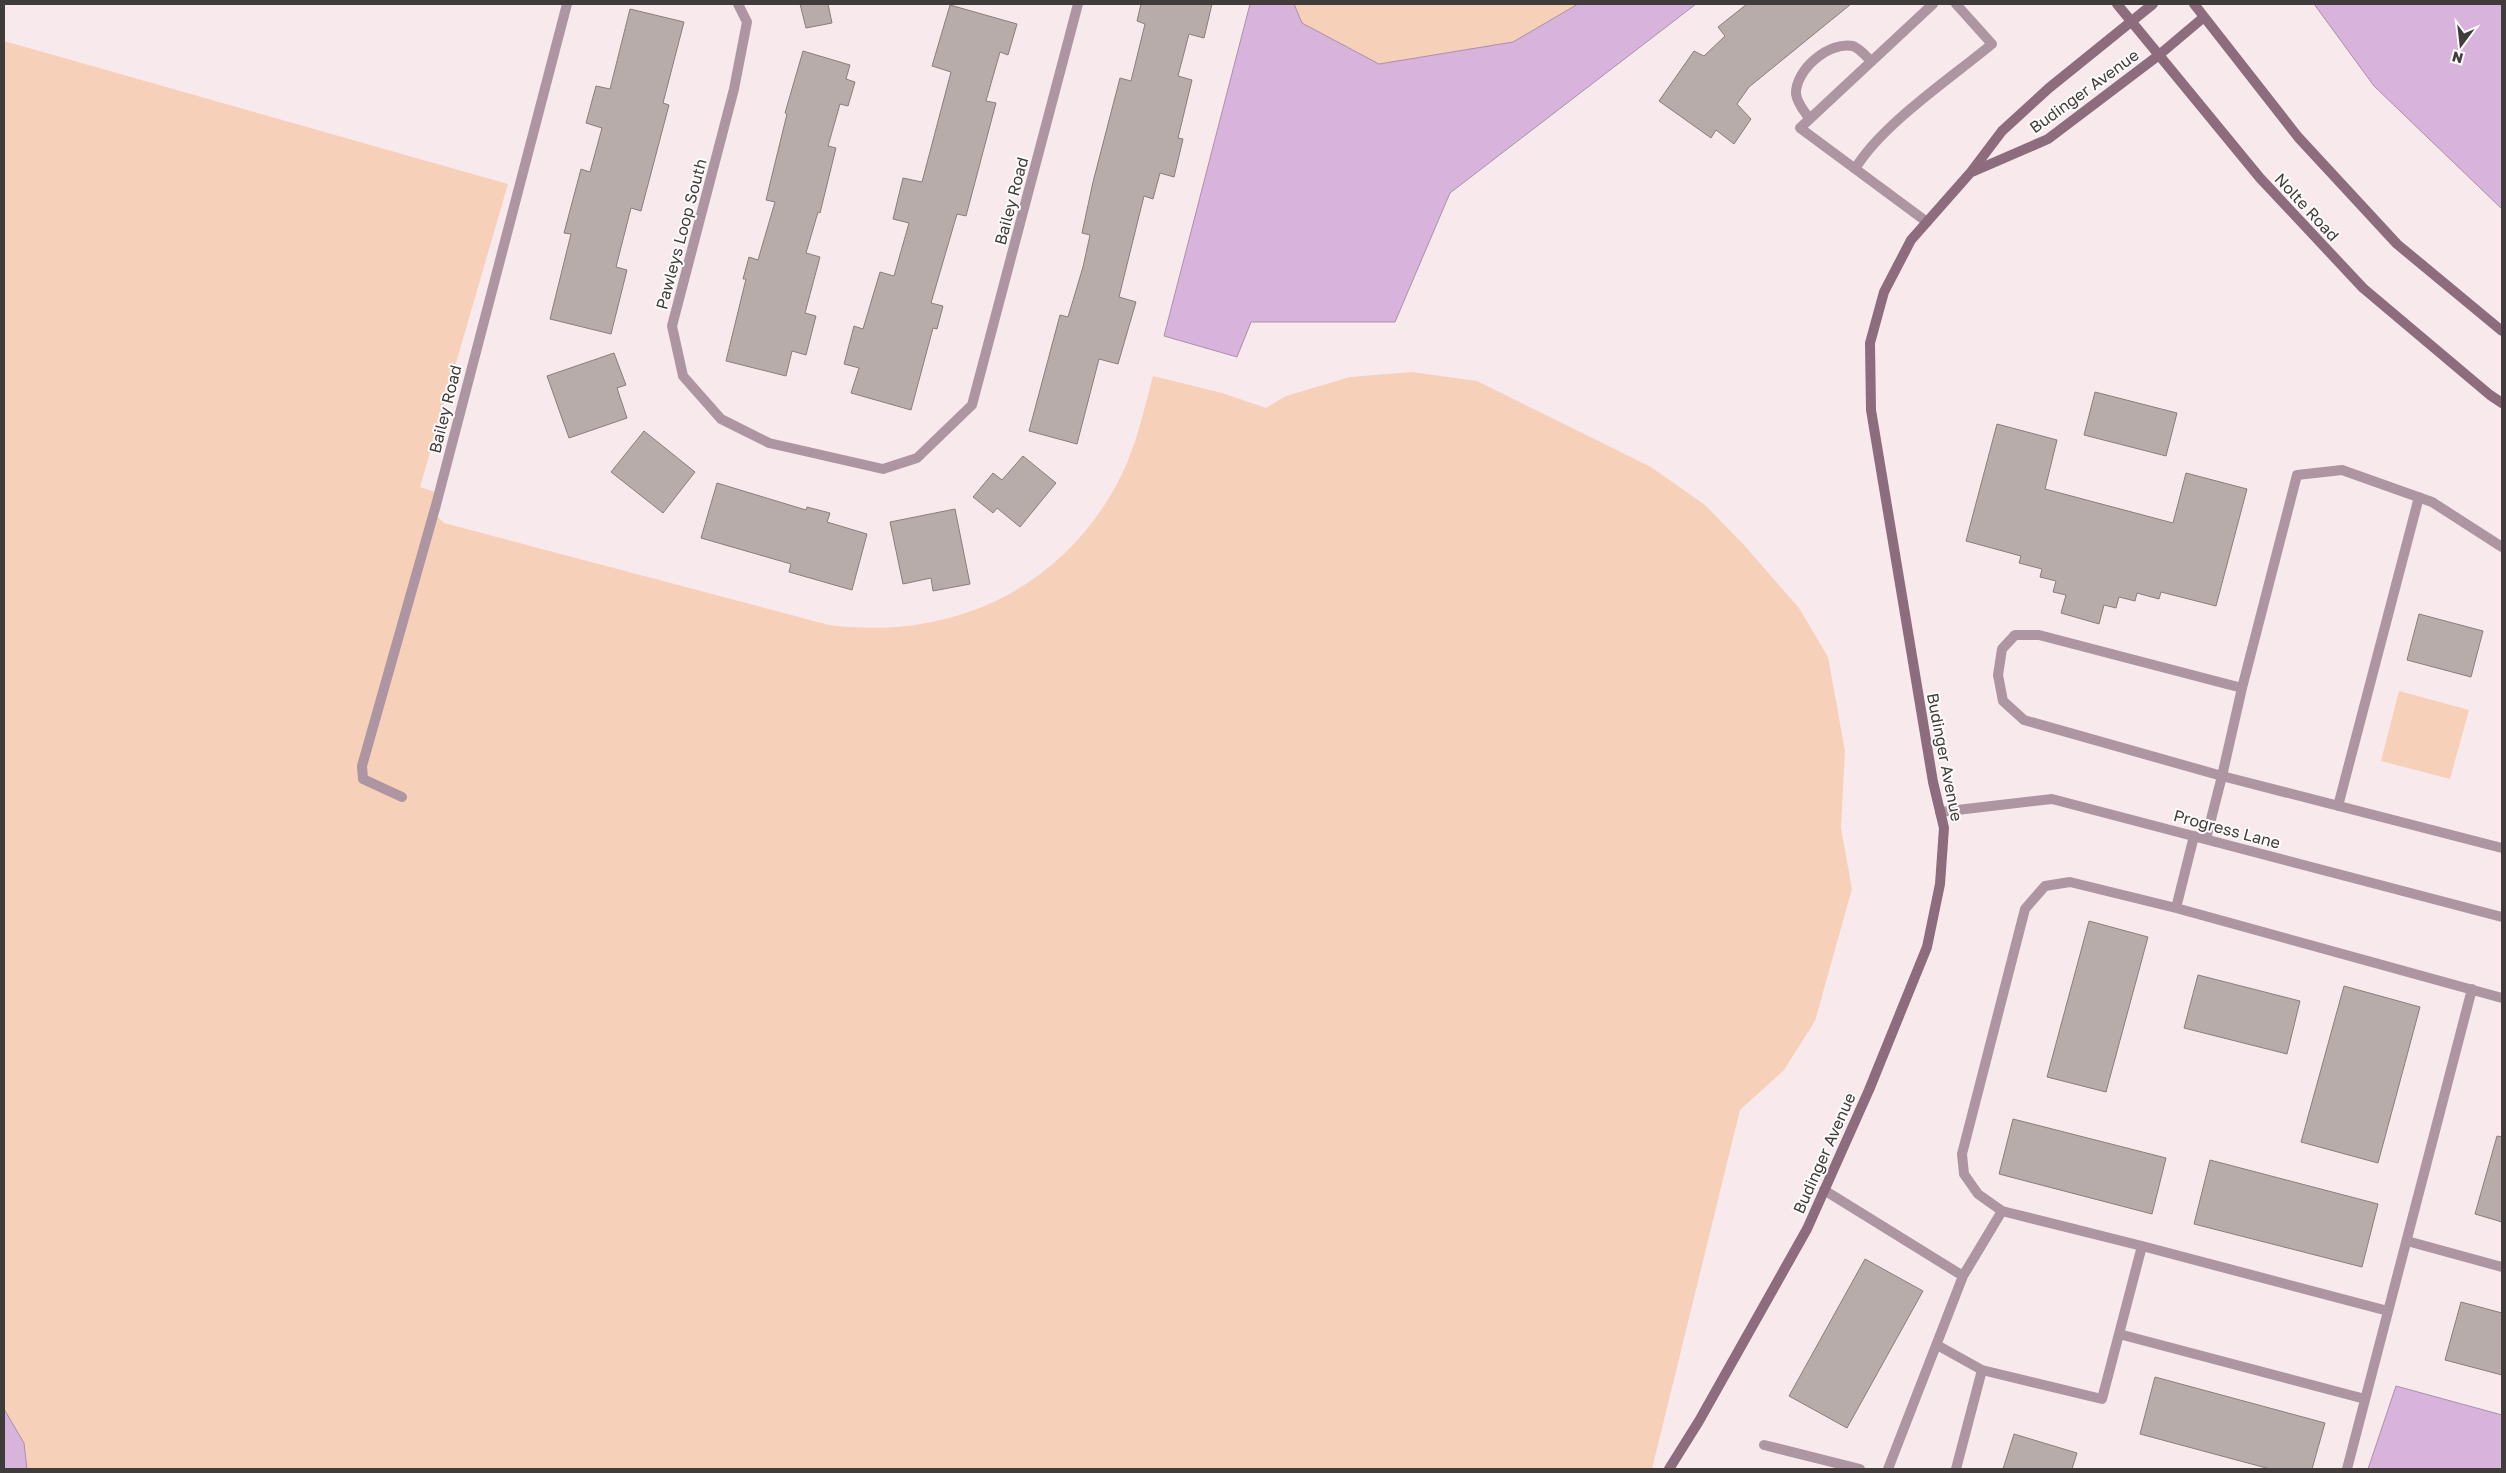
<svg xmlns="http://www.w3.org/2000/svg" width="2506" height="1473" viewBox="0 0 2506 1473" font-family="'Golos Text',sans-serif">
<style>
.green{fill:#f7d0ba}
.water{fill:#d8b3db;stroke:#ab8fab}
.building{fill:#b8acaa;stroke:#8a7e7c}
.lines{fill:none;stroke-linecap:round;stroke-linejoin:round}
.lane{stroke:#ad96a2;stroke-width:10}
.street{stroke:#ad96a2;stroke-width:10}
.secondary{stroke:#8c6c7d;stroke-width:10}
.labels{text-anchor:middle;stroke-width:4;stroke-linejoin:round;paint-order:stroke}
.street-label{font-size:16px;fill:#413c3c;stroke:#fdfbfb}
</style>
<rect width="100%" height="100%" fill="#f8eaec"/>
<path class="green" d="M 1294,4 L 1578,4 L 1513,42 L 1379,64 L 1301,23 Z
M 4,41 L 508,184 L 420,487 L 441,494 L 437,516 L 444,523 L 829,625 C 953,641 1066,588 1122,474 C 1137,443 1144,409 1153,376 L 1222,393 L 1266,408 L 1286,396 L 1350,377 L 1412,372 L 1477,381 L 1651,467 L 1705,505 L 1744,545 L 1799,608 L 1828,657 L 1845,751 L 1841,828 L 1852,889 L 1815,1021 L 1784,1070 L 1740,1110 L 1652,1469 L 27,1469 L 23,1443 L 4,1409 Z
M 2399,691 L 2469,710 L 2450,779 L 2381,761 Z"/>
<path class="water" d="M 1250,4 L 1294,4 L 1302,23 L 1379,64 L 1513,42 L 1578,4 L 1696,4 L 1450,193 L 1395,322 L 1251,322 L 1237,357 L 1164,336 Z
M 2314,4 L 2502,4 L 2502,209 L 2374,86 Z
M 2396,1386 L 2502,1415 L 2502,1469 L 2368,1469 Z
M 4,1409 L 24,1443 L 27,1469 L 4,1469 Z"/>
<path class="building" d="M 800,4 L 828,4 L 832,23 L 806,28 Z
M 1141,4 L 1212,4 L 1204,38 L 1189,34 L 1178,76 L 1192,80 L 1178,138 L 1183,139 L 1174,177 L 1160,173 L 1153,199 L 1144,196 L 1119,297 L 1136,302 L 1118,364 L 1099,359 L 1077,444 L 1029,431 L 1060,315 L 1068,317 L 1083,267 L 1090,235 L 1082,233 L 1093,182 L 1120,78 L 1131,81 L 1145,24 L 1137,21 Z
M 1747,4 L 1851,4 L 1749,87 L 1737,104 L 1751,119 L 1734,144 L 1716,130 L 1711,138 L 1659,101 L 1694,51 L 1704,56 L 1725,36 L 1718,27 Z
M 950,5 L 1017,24 L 1008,55 L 1000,52 L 986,101 L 996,103 L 966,216 L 957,214 L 931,303 L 943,306 L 937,329 L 933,328 L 911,410 L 851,393 L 859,368 L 844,364 L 854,326 L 863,329 L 880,272 L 894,276 L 909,223 L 893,219 L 903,178 L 922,182 L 951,72 L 932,66 Z
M 630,9 L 684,22 L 663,103 L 669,105 L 641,211 L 631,208 L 616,267 L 627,270 L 611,334 L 550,319 L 571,234 L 564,233 L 581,169 L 590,172 L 602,128 L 586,123 L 596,86 L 610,89 Z
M 803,51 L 850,65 L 846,79 L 855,82 L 848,106 L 840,104 L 828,146 L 836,148 L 820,213 L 818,212 L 806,253 L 820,257 L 805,313 L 816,316 L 806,355 L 792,351 L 786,376 L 726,361 L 746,279 L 743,279 L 749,257 L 758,260 L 775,202 L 766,200 L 787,114 L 785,113 Z
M 614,353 L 626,385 L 617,388 L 627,418 L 569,438 L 547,376 Z
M 2095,392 L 2177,413 L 2166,456 L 2084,435 Z
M 1997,424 L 2057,440 L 2045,489 L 2173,523 L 2186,473 L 2247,489 L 2216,606 L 2161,592 L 2159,599 L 2137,593 L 2135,601 L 2119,597 L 2116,608 L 2104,605 L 2099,624 L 2061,613 L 2066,595 L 2053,592 L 2056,581 L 2040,577 L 2042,569 L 2019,563 L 2021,556 L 1966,541 Z
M 644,431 L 695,472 L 663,513 L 611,472 Z
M 1023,456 L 1056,483 L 1020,527 L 997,508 L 993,513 L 973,497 L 993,473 L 1002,480 Z
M 717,483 L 806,510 L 807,507 L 830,513 L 827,522 L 867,534 L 852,590 L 789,572 L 791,564 L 701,538 Z
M 955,509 L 970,584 L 933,591 L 931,578 L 903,584 L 890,522 Z
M 2419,614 L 2483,631 L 2471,677 L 2407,660 Z
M 2089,921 L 2148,937 L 2106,1092 L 2047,1077 Z
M 2198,975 L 2300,1001 L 2287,1054 L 2184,1028 Z
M 2344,986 L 2420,1007 L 2378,1163 L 2301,1142 Z
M 2013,1119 L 2166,1158 L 2152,1214 L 1999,1174 Z
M 2497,1136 L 2502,1137 L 2502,1222 L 2475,1214 Z
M 2210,1160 L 2378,1204 L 2362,1267 L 2194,1224 Z
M 1865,1259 L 1923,1291 L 1847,1428 L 1789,1396 Z
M 2461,1302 L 2502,1313 L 2502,1375 L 2445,1360 Z
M 2155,1377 L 2325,1423 L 2312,1469 L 2270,1469 L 2140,1434 Z
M 2014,1434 L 2077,1453 L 2072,1469 L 2003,1469 Z"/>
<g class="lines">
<path class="lane" d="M 1809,118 C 1804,111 1797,103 1796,94 C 1795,70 1829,41 1853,46 C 1859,48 1866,56 1871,61
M 1855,169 C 1881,125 1951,78 1992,44 L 1956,4
M 1927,222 L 1800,128 L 1933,4
M 2502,547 L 2432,502 L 2342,470 L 2297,475 L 2242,688 L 2222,776 L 2502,848
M 2338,806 L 2419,497
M 2206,839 L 2222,776 L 2024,720 L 2003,701 L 1998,675 L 2002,649 L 2015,635 L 2039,635 L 2242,688
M 2176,908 L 2194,836
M 1824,1190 L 1963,1276
M 2407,1241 L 2502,1267
M 2388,1311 L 2142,1246 L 2002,1211 L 1978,1194 L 1964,1174 L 1962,1154 L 2025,909 L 2045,886 L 2070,882 L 2176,908 L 2502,998
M 2119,1334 L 2365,1399
M 1937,1345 L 1982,1370 L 2102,1399 L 2142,1246
M 1764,1445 L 1860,1469
M 1888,1469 L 1963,1276 L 2002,1211
M 1956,1469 L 1982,1370
M 2347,1469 L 2472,989"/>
<path class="street" d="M 738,4 L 747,22 L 734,89 L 672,326 L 683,376 L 721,419 L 769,443 L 883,469 L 917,458 L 972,405 L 1078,4
M 402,797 L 363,779 L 362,766 L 436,505 L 567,4
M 1940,812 L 2052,799 L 2502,917"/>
<path class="secondary" d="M 2117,4 L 2260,178 L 2363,288 L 2490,395 L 2502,403
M 2194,4 L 2298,137 L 2397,244 L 2502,331
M 1972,172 L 2048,139 L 2159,55 L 2204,17
M 1669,1469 L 1699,1421 L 1807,1229 L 1869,1090 L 1927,947 L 1940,884 L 1944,828 L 1933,782 L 1871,410 L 1870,343 L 1884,292 L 1911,240 L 1971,172 L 2002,131 L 2049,88 L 2153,4"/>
</g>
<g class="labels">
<g class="street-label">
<text transform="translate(2084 91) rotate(-36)" y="6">Budinger Avenue</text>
<text transform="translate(1011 201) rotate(-75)" y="6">Bailey Road</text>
<text transform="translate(2307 207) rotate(47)" y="6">Nolte Road</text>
<text transform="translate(681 234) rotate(-75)" y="6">Pawleys Loop South</text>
<text transform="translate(445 409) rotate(-76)" y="6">Bailey Road</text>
<text transform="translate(1945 757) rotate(79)" y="6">Budinger Avenue</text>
<text transform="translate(2227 829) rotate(15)" y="6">Progress Lane</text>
<text transform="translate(1824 1153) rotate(-66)" y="6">Budinger Avenue</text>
</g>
</g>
<rect width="2506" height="1473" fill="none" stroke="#413c3c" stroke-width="10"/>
<g transform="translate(2461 45) rotate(195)" stroke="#fdfbfb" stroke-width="4" paint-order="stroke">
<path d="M0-4L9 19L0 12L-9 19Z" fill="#413c3c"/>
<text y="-8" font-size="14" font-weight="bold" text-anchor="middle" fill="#413c3c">N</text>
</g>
</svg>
